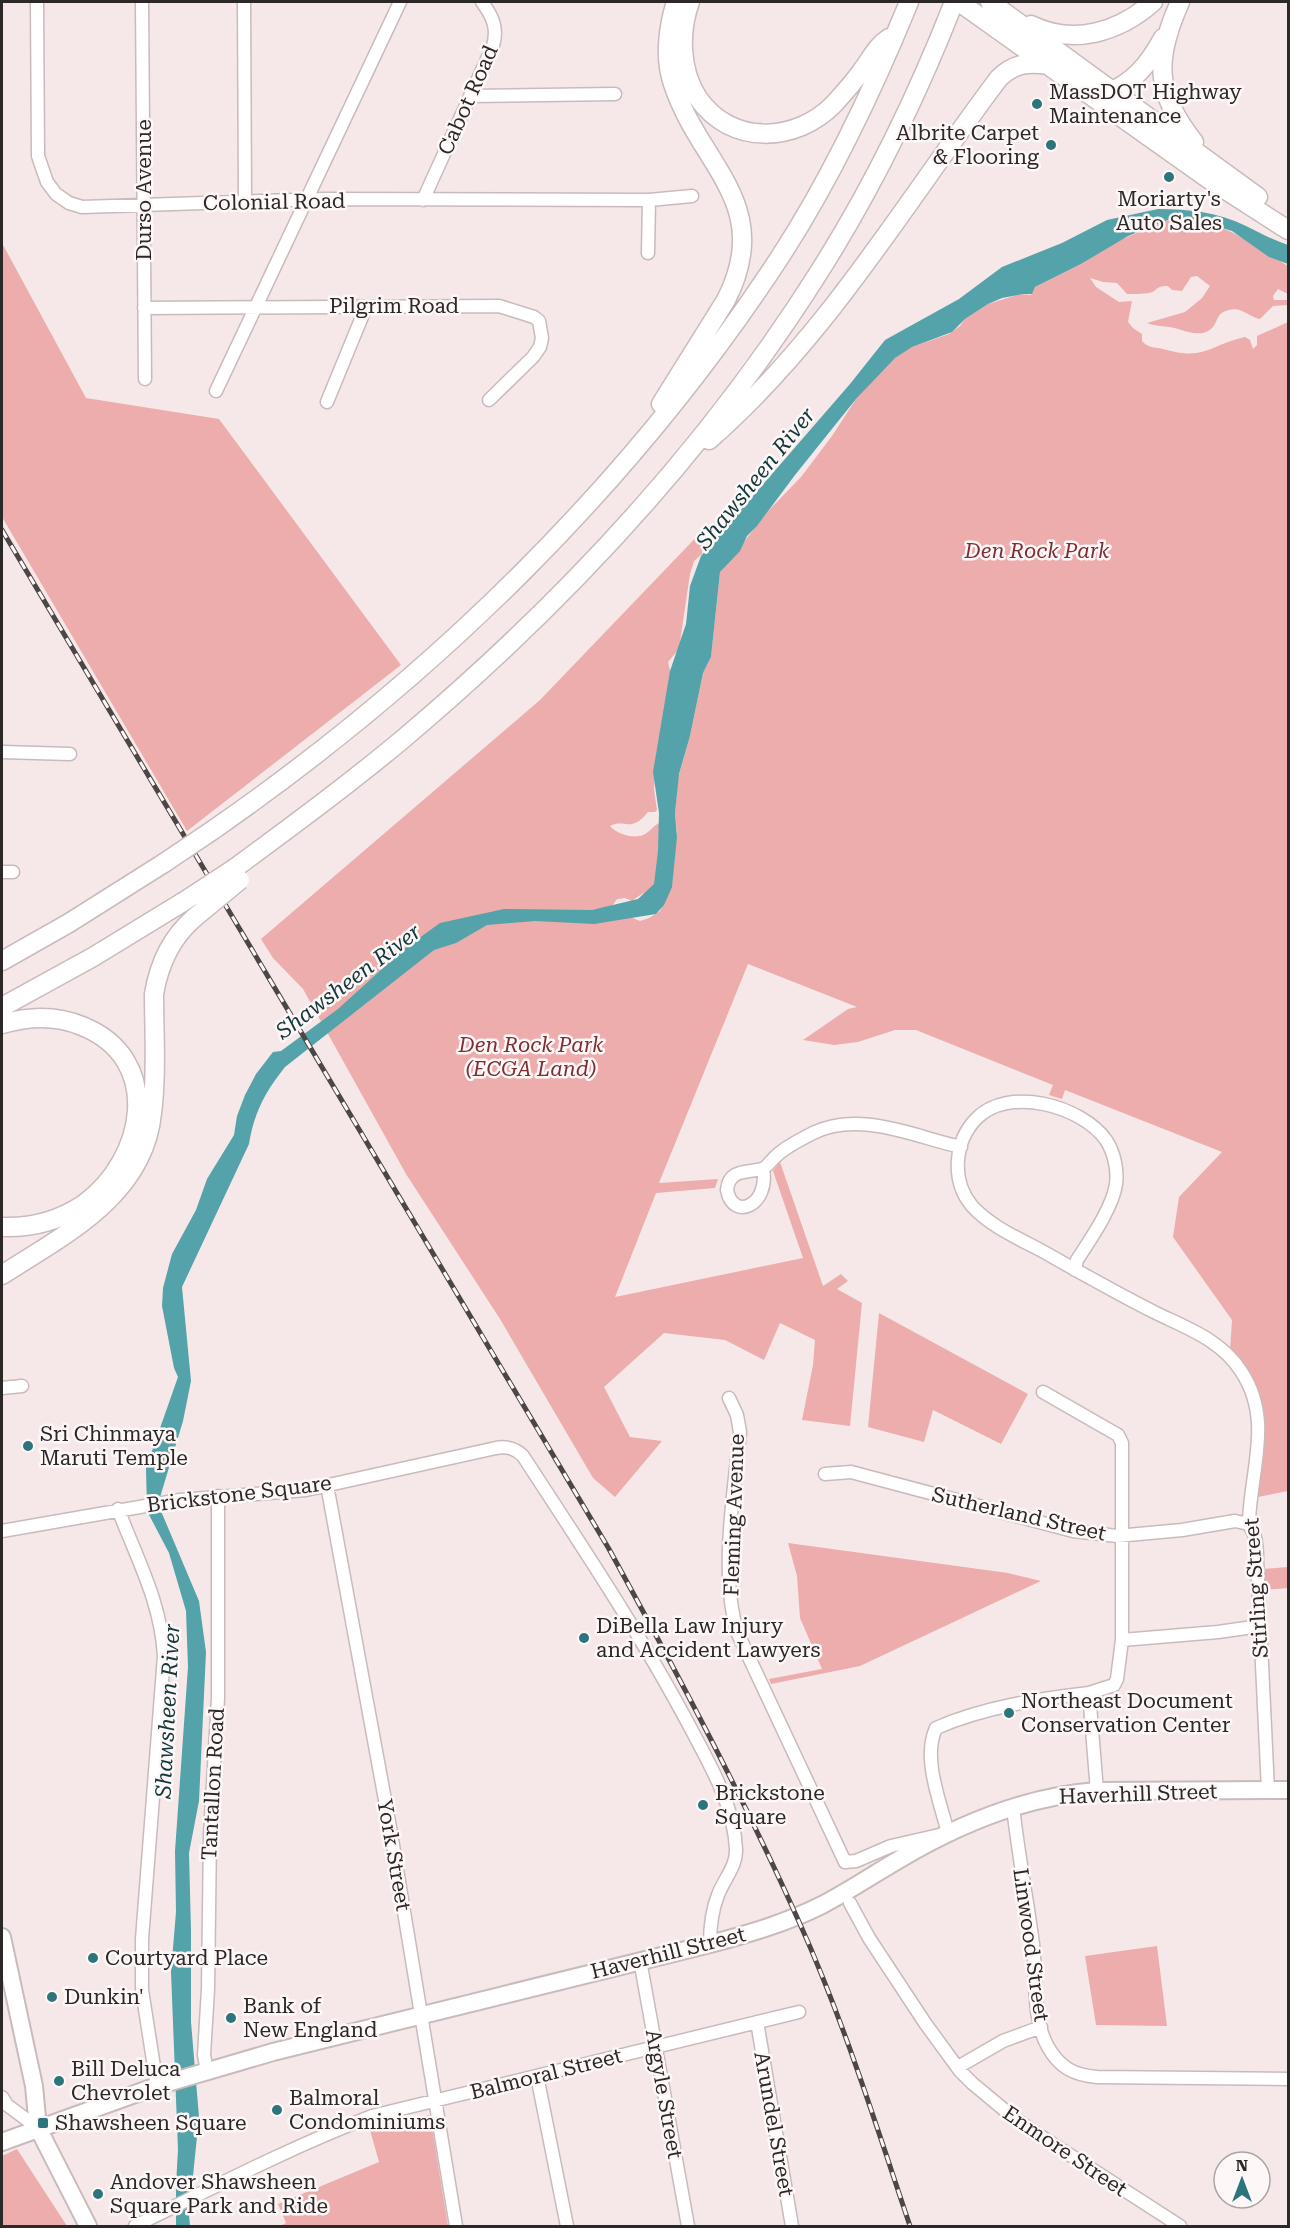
<svg xmlns="http://www.w3.org/2000/svg" width="1290" height="2228" viewBox="0 0 1290 2228" font-family="'Roboto Serif',serif">
<style>
.green{fill:#ecadac}
.water{fill:#54a2aa}
.lines{fill:none;stroke-linecap:round;stroke-linejoin:round}
.minor-casing{stroke:#c9bbbb;stroke-width:15}
.major-casing{stroke:#c9bbbb;stroke-width:20}
.highway-casing{stroke:#c9bbbb;stroke-width:21}
.minor{stroke:#fff;stroke-width:12}
.major{stroke:#fff;stroke-width:16}
.highway{stroke:#fff;stroke-width:18}
.rail-casing{stroke:#4d4646;stroke-width:5}
.rail{stroke:#fdf8f7;stroke-width:3;stroke-dasharray:9;stroke-linecap:butt}
.highway-bridge-casing{stroke:#c9bbbb;stroke-width:21;stroke-linecap:butt}
.highway-bridge{stroke:#fff;stroke-width:18}
.poi-dot{fill:#2c757c;stroke:#fdf8f7;stroke-width:2}
.labels{text-anchor:middle;stroke-width:5;stroke-linejoin:round;paint-order:stroke}
.poi-label{font-size:21px;fill:#2d2828;stroke:#fdf8f7;text-anchor:start}
.street-label{font-size:21px;fill:#2d2828;stroke:#fdf8f7}
.park-label{font-size:21px;font-style:italic;fill:#7b2e33;stroke:#fdf8f7}
.water-label{font-size:22px;font-style:italic;fill:#12383c;stroke:#fdf8f7}
</style>
<rect width="100%" height="100%" fill="#f6e8e8"/>
<path class="green" d="M 1170,219 C 1219,217 1249,242 1288,266 L 1288,294 L 1278,289 L 1273,296 L 1274,300 L 1288,300 L 1288,305 L 1273,306 L 1260,319 C 1249,317 1241,306 1229,310 C 1215,313 1219,322 1211,329 C 1199,339 1182,329 1170,327 C 1162,326 1154,326 1147,323 L 1185,312 L 1202,298 L 1210,286 L 1197,276 L 1191,277 L 1182,291 L 1172,290 L 1168,286 C 1156,285 1158,291 1149,293 C 1143,294 1134,294 1127,294 L 1117,283 L 1103,282 L 1090,278 L 1096,287 L 1119,302 L 1132,301 L 1128,322 L 1133,328 L 1142,334 L 1142,341 C 1148,348 1154,347 1163,349 C 1205,361 1207,346 1245,337 L 1250,340 L 1253,349 L 1257,345 L 1257,336 L 1288,322 L 1288,1491 L 1258,1497 C 1257,1479 1261,1464 1264,1446 C 1269,1411 1257,1374 1230,1350 L 1232,1320 L 1173,1237 L 1179,1197 L 1222,1152 L 1065,1090 L 1062,1099 L 1049,1095 L 1053,1085 L 916,1030 L 895,1030 L 858,1042 L 834,1045 L 803,1040 L 848,1009 L 857,1007 L 748,964 L 659,1183 L 718,1179 L 715,1188 L 656,1193 L 615,1297 L 803,1258 L 773,1171 L 780,1162 L 823,1286 L 841,1274 L 848,1281 L 837,1289 L 862,1303 L 850,1426 L 802,1420 L 813,1365 L 815,1340 L 780,1323 L 764,1360 L 725,1340 L 664,1333 L 604,1387 L 630,1437 L 662,1441 L 615,1497 L 593,1478 L 500,1319 L 406,1174 L 303,989 L 273,958 L 261,939 L 540,700 L 706,527 L 702,540 L 702,554 L 694,561 L 690,574 L 679,649 L 668,662 L 672,678 L 666,700 L 656,756 L 654,789 L 657,810 L 655,812 L 648,812 C 630,834 626,818 610,826 C 617,834 633,839 643,835 C 650,832 653,826 659,823 C 663,837 657,867 657,883 C 649,891 641,894 632,901 L 625,898 L 617,899 L 610,909 L 640,921 L 649,918 L 660,911 L 672,884 L 677,832 L 675,813 L 678,778 L 690,736 L 703,673 L 711,657 L 720,572 L 770,509 L 801,477 L 832,436 L 856,399 L 892,360 L 909,348 L 949,334 L 960,326 L 965,319 L 988,304 L 1020,294 L 1031,295 L 1035,287 L 1081,264 L 1120,240 Z
M 2,243 L 86,398 L 219,419 L 401,665 L 187,831 L 2,517 Z
M 879,1313 L 1028,1394 L 1001,1444 L 933,1410 L 924,1442 L 868,1427 Z
M 788,1543 L 1008,1573 L 1041,1581 L 860,1666 L 771,1684 L 769,1679 L 822,1669 L 800,1618 L 797,1576 Z
M 1288,1567 L 1288,1588 L 1265,1590 L 1263,1569 Z
M 1157,1946 L 1167,2026 L 1096,2025 L 1085,1956 Z
M 430,2115 L 448,2226 L 280,2226 L 286,2223 L 278,2204 L 379,2162 L 370,2130 Z
M 17,2149 L 67,2226 L 2,2226 L 2,2156 Z"/>
<path class="water" d="M 1158,209 C 1188,209 1218,212 1246,226 C 1260,233 1273,240 1288,245 L 1288,264 L 1269,257 L 1232,231 L 1199,221 L 1170,219 L 1128,236 L 1081,264 L 1035,287 L 1032,294 L 1023,294 L 1002,298 L 988,304 L 965,319 L 952,332 L 912,347 L 895,358 L 856,399 L 795,475 L 757,526 L 747,536 L 740,551 L 720,572 L 711,657 L 703,673 L 690,736 L 679,774 L 675,813 L 677,837 L 672,887 L 664,905 L 656,914 L 594,924 L 535,921 L 487,925 L 456,943 L 434,950 L 285,1067 C 265,1092 254,1113 249,1144 L 182,1287 L 191,1381 L 183,1421 L 158,1504 L 199,1601 L 206,1652 L 199,1801 L 189,1853 L 191,1931 L 191,2022 L 199,2117 L 189,2215 L 190,2226 L 176,2226 L 176,2184 L 178,2150 L 171,1972 L 176,1912 L 175,1851 L 188,1667 L 186,1611 L 169,1553 L 147,1511 L 146,1468 L 178,1377 L 174,1368 L 162,1306 L 163,1288 L 172,1254 L 196,1210 L 207,1179 L 234,1135 L 237,1116 L 245,1095 L 256,1074 L 273,1052 L 281,1051 L 338,1009 L 404,949 L 440,923 L 504,909 L 592,910 L 638,899 L 654,884 L 658,851 L 659,813 L 653,772 L 670,671 L 686,624 L 690,586 L 701,556 L 850,384 L 885,340 L 959,299 L 1002,267 L 1062,243 L 1107,220 Z"/>
<g class="lines">
<defs>
<path id="minor" d="M 37,2 L 38,156 L 47,182 L 56,194 L 69,203 L 82,207 L 325,199 L 649,200 L 692,196
M 142,2 L 145,379
M 244,2 L 245,202
M 470,96 L 615,94
M 423,200 L 493,46 C 498,28 493,17 482,2
M 648,253 L 649,200
M 144,308 L 499,306 L 534,317 L 539,321 L 542,338 L 540,347 L 533,357 L 489,400
M 216,391 L 400,2
M 327,402 L 366,307
M 2,752 L 70,754
M 2,872 L 13,872
M 763,1169 C 770,1205 733,1222 727,1190 C 729,1169 746,1173 762,1169 C 766,1168 771,1161 775,1157 C 786,1146 800,1140 813,1133 C 860,1110 915,1137 961,1147
M 1075,1270 L 1077,1260 C 1090,1240 1113,1207 1116,1184 C 1118,1170 1114,1152 1106,1140 C 1082,1106 1008,1085 976,1119 C 954,1142 951,1181 972,1206 C 991,1227 1020,1239 1044,1252 C 1081,1273 1118,1294 1156,1313 C 1187,1328 1221,1340 1241,1371 C 1273,1419 1251,1468 1249,1521 C 1249,1527 1253,1531 1255,1537 C 1257,1545 1257,1553 1257,1560 L 1268,1790
M 2,1388 L 22,1386
M 1043,1392 L 1118,1435 L 1122,1443 L 1122,1640 L 1117,1679 L 1114,1685 L 1089,1693 L 1097,1791
M 729,1398 L 737,1415 L 740,1432 C 734,1494 719,1575 738,1634 L 845,1862 L 856,1861 L 891,1846 L 948,1833 C 940,1801 922,1758 936,1728 C 984,1707 1038,1699 1089,1693
M 825,1474 L 851,1472 L 1073,1531 L 1117,1536 L 1182,1530 L 1235,1521 L 1249,1524
M 327,1485 L 390,1827 L 456,2226
M 118,1509 C 137,1559 161,1602 164,1656 L 142,1939 L 142,1990 L 157,2086
M 2,1531 L 180,1500 L 306,1490 L 496,1448 C 507,1446 515,1448 523,1456 C 581,1545 640,1633 690,1727 C 710,1765 734,1805 736,1849 C 737,1866 724,1879 718,1895 C 712,1910 710,1927 710,1944
M 1122,1640 L 1218,1632 L 1260,1626
M 1013,1807 C 1018,1853 1027,1898 1033,1944 C 1037,1977 1031,2017 1048,2047 C 1060,2068 1074,2075 1097,2077 L 1288,2079
M 850,1903 L 869,1938 L 925,2023 L 960,2071 L 972,2083 L 1014,2118 L 1039,2135 L 1180,2226
M 640,1960 L 688,2226
M 757,2022 L 792,2226
M 958,2067 L 1003,2041 L 1041,2027
M 207,2071 L 204,2055 L 208,1989 L 210,1835 L 218,1698 L 218,1496
M 537,2076 L 567,2226
M 2,2097 L 7,2105 L 38,2128
M 135,2226 C 212,2188 291,2147 372,2116 L 799,2012"/>
<path id="major" d="M 2,1937 L 34,2086 L 38,2128 L 88,2226
M 2,2142 L 157,2086 L 273,2052 L 710,1944 C 748,1934 786,1923 822,1905 C 849,1891 874,1874 900,1859 C 961,1823 1026,1796 1097,1791 L 1288,1790"/>
<path id="highway" d="M 690,2 C 679,32 680,71 698,98 C 731,146 796,143 834,104 C 844,93 854,82 863,69 C 872,57 877,46 889,38
M 959,2 L 1207,178 L 1288,230
M 990,2 L 1258,197
M 1180,2 C 1155,58 1154,92 1194,142
M 1031,25 C 1074,46 1119,32 1153,2
M 1104,94 C 1132,85 1149,64 1163,38
M 661,404 L 726,300 C 775,204 700,166 673,84 C 664,58 668,27 676,2
M 709,440 C 827,337 906,201 999,78 C 1014,63 1029,62 1049,65
M 213,830 C 435,676 632,483 780,257 C 832,177 873,90 909,2
M 235,868 C 292,826 349,784 403,739 C 563,604 710,446 821,269 C 874,185 918,94 954,2
M 2,961 L 69,923 L 164,863
M 2,1007 L 93,957 L 183,902
M 2,1024 C 29,1016 56,1015 82,1026 C 165,1059 145,1160 84,1204 C 59,1221 31,1228 2,1227
M 2,1275 C 64,1235 144,1196 152,1113 C 157,1074 154,1033 154,994 C 159,964 171,938 194,918"/>
</defs>
<use href="#minor" class="minor-casing"/>
<use href="#major" class="major-casing"/>
<use href="#highway" class="highway-casing"/>
<use href="#minor" class="minor"/>
<use href="#major" class="major"/>
<use href="#highway" class="highway"/>
<defs>
<path id="rail" d="M 2,530 L 609,1549 C 677,1673 743,1796 800,1924 C 844,2022 876,2125 910,2226"/>
</defs>
<use href="#rail" class="rail-casing"/>
<use href="#rail" class="rail"/>
<defs>
<path id="highway-bridge" d="M 164,863 L 213,830
M 183,902 L 235,868
M 194,918 L 240,880"/>
</defs>
<use href="#highway-bridge" class="highway-bridge-casing"/>
<use href="#highway-bridge" class="highway-bridge"/>
</g>
<g class="poi-dot">
<circle cx="1037" cy="104" r="6"/>
<circle cx="1051" cy="145" r="6"/>
<circle cx="1169" cy="177" r="6"/>
<circle cx="28" cy="1446" r="6"/>
<circle cx="584" cy="1638" r="6"/>
<circle cx="1009" cy="1713" r="6"/>
<circle cx="703" cy="1805" r="6"/>
<circle cx="93" cy="1958" r="6"/>
<circle cx="52" cy="1997" r="6"/>
<circle cx="231" cy="2018" r="6"/>
<circle cx="59" cy="2081" r="6"/>
<circle cx="277" cy="2110" r="6"/>
<rect x="37" y="2117" width="12" height="12" rx="3"/>
<circle cx="98" cy="2194" r="6"/>
</g>
<g class="labels">
<g class="poi-label">
<text x="1049" y="99">MassDOT Highway<tspan x="1049" dy="24">Maintenance</tspan></text>
<text x="1039" y="140" text-anchor="end">Albrite Carpet<tspan x="1039" dy="24">&amp; Flooring</tspan></text>
<text x="1169" y="206" text-anchor="middle">Moriarty's<tspan x="1169" dy="24">Auto Sales</tspan></text>
<text x="40" y="1441">Sri Chinmaya<tspan x="40" dy="24">Maruti Temple</tspan></text>
<text x="596" y="1633">DiBella Law Injury<tspan x="596" dy="24">and Accident Lawyers</tspan></text>
<text x="1021" y="1708">Northeast Document<tspan x="1021" dy="24">Conservation Center</tspan></text>
<text x="715" y="1800">Brickstone<tspan x="715" dy="24">Square</tspan></text>
<text x="105" y="1965">Courtyard Place</text>
<text x="64" y="2004">Dunkin'</text>
<text x="243" y="2013">Bank of<tspan x="243" dy="24">New England</tspan></text>
<text x="71" y="2076">Bill Deluca<tspan x="71" dy="24">Chevrolet</tspan></text>
<text x="289" y="2105">Balmoral<tspan x="289" dy="24">Condominiums</tspan></text>
<text x="55" y="2130">Shawsheen Square</text>
<text x="110" y="2189">Andover Shawsheen<tspan x="110" dy="24">Square Park and Ride</tspan></text>
</g>
<g class="street-label">
<text transform="translate(468 100) rotate(-66)" y="7">Cabot Road</text>
<text transform="translate(144 190) rotate(-90)" y="7">Durso Avenue</text>
<text transform="translate(274 202) rotate(-1)" y="7">Colonial Road</text>
<text x="394" y="313">Pilgrim Road</text>
<text transform="translate(239 1494) rotate(-7)" y="7">Brickstone Square</text>
<text transform="translate(1019 1514) rotate(13)" y="7">Sutherland Street</text>
<text transform="translate(734 1515) rotate(-88)" y="7">Fleming Avenue</text>
<text transform="translate(1256 1588) rotate(-94)" y="7">Stirling Street</text>
<text transform="translate(213 1784) rotate(-87)" y="7">Tantallon Road</text>
<text transform="translate(1138 1794) rotate(-2)" y="7">Haverhill Street</text>
<text transform="translate(394 1855) rotate(80)" y="7">York Street</text>
<text transform="translate(1031 1945) rotate(82)" y="7">Linwood Street</text>
<text transform="translate(668 1953) rotate(-14)" y="7">Haverhill Street</text>
<text transform="translate(546 2074) rotate(-14)" y="7">Balmoral Street</text>
<text transform="translate(664 2094) rotate(80)" y="7">Argyle Street</text>
<text transform="translate(774 2124) rotate(80)" y="7">Arundel Street</text>
<text transform="translate(1065 2151) rotate(34)" y="7">Enmore Street</text>
</g>
<g class="park-label">
<text x="1037" y="558">Den Rock Park</text>
<text x="531" y="1052">Den Rock Park<tspan x="531" dy="24">(ECGA Land)</tspan></text>
</g>
<g class="water-label">
<text transform="translate(755 478) rotate(-51)" y="8">Shawsheen River</text>
<text transform="translate(348 981) rotate(-37)" y="8">Shawsheen River</text>
<text transform="translate(167 1711) rotate(-87)" y="8">Shawsheen River</text>
</g>
</g>
<rect width="1290" height="2228" fill="none" stroke="#2d2828" stroke-width="6"/>
<g transform="translate(1242 2180)"><circle r="28" fill="#fdf8f7" stroke="#aaa5a4" stroke-width="1.5"/>
<path d="M0-4.5L10 22L0 15L-10 22Z" fill="#2c757c"/>
<text y="-9" font-size="16" font-weight="bold" text-anchor="middle" fill="#2d2828">N</text>
</g>
</svg>
